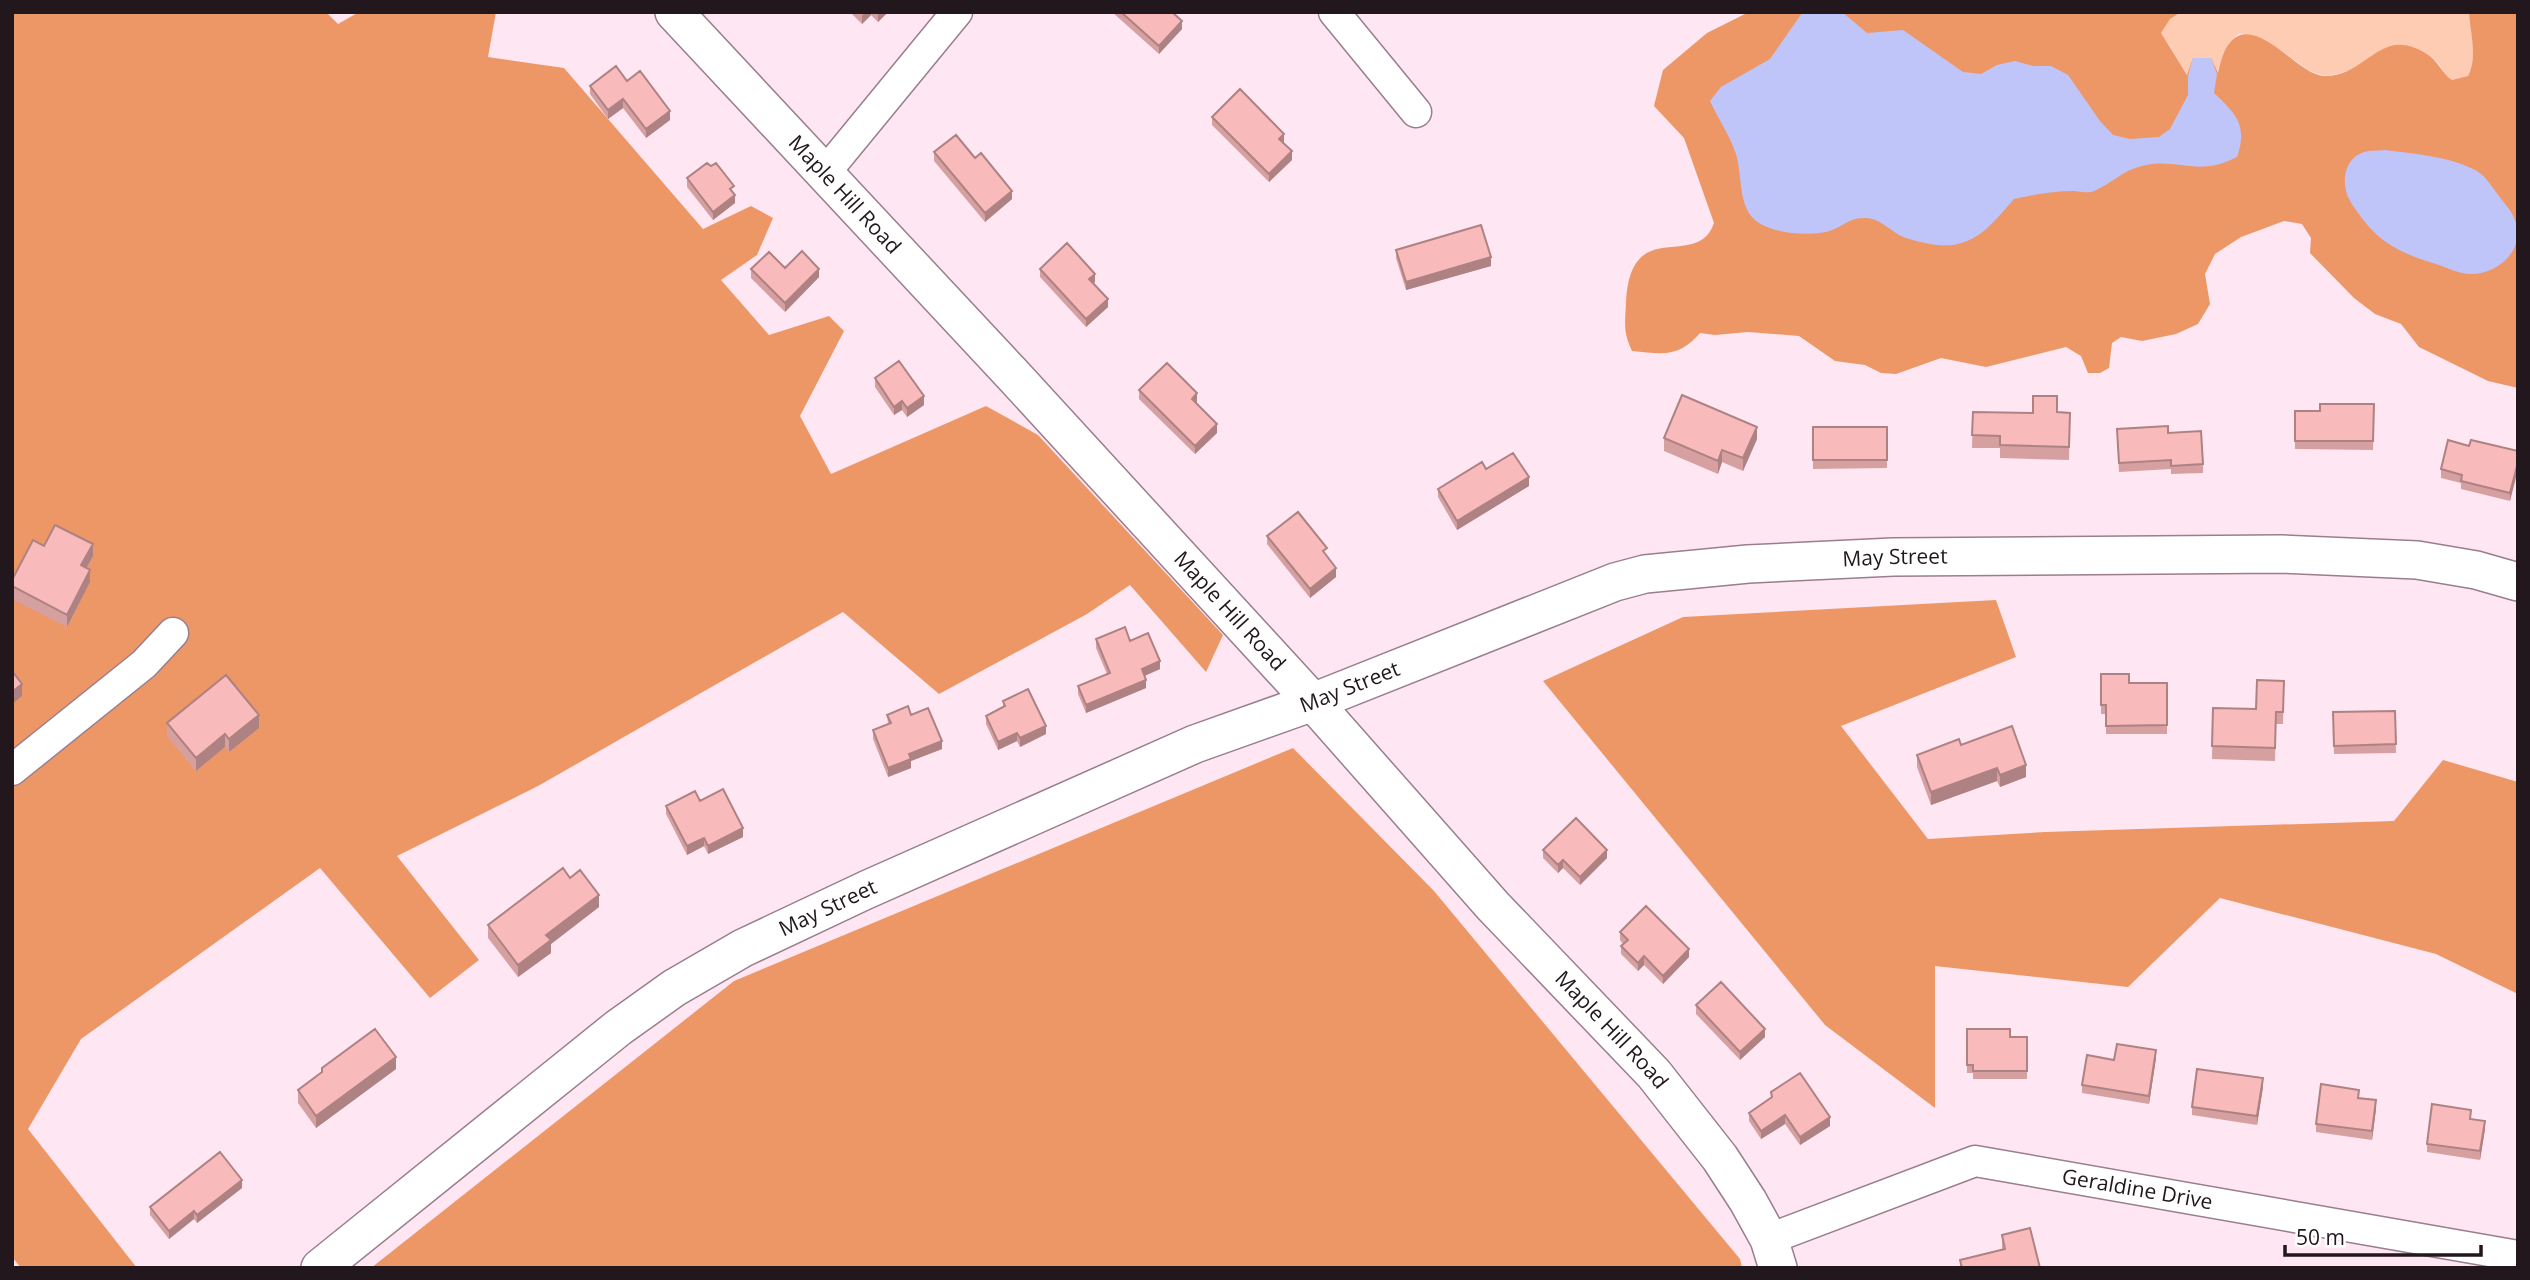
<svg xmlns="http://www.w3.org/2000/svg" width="2530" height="1280" viewBox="0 0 2530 1280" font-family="'Open Sans',sans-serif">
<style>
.green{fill:#fdccb2}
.forest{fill:#ed9767}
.water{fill:#c0c5f9}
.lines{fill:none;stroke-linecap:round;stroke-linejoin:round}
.minor-casing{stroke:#997e8d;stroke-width:33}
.tertiary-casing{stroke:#997e8d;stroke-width:40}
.minor{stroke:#fff;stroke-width:30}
.tertiary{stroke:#fff;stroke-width:37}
.wall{fill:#d6a0a1}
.shaded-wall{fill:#ae8283}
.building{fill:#f9babb;stroke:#ae8283;stroke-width:2}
.labels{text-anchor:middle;stroke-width:6;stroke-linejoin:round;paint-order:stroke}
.street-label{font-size:21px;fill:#22171d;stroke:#fff}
</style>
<rect width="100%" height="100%" fill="#ffe6f3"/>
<path class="green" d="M 2181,12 L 2469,12 C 2470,33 2478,57 2468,76 L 2452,80 C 2445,75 2443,69 2438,63 C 2428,51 2411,46 2396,45 C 2375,56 2355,71 2332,75 C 2301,80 2281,34 2239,34 C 2226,42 2221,60 2217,74 L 2188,76 L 2161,33 L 2170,19 Z"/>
<path class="forest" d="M 12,12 L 326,12 L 338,24 L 359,12 L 496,12 L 488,57 L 564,68 L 703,229 L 751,206 L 773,218 L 757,255 L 721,280 L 769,335 L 829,316 L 844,331 L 800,416 L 831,474 L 986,406 L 1038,435 L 1223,635 L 1206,672 L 1130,585 L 1087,614 L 939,694 L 843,612 L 538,786 L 397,856 L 479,960 L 430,998 L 320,868 L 81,1039 L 28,1129 L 137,1268 L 21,1268 L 12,1257 Z
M 1749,12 L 2181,12 L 2170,19 L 2161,33 L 2187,75 L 2193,58 L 2211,58 L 2218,73 C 2222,55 2229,30 2252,35 C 2279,41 2303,76 2325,76 C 2368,76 2380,24 2427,54 C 2438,61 2442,73 2452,80 L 2468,76 C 2478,57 2470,33 2469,12 L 2518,12 L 2518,388 L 2488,381 L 2419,347 L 2401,324 L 2375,314 L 2354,298 L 2310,253 L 2311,238 L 2302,224 L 2284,221 L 2241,237 L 2215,254 L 2205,274 L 2210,304 L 2198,324 L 2176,334 L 2142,341 L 2121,337 L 2112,343 L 2109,368 L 2100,373 L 2088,373 L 2081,356 L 2066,347 L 1986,367 L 1941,358 L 1896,374 L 1881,373 L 1865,365 L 1835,361 L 1799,336 L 1748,332 L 1715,335 L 1700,333 C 1678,358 1663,354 1632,351 C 1623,332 1625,324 1626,303 C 1630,213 1697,272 1714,223 L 1684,138 L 1654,106 L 1663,70 L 1707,33 Z
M 1996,600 L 2016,657 L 1841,726 L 1928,839 L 2045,832 L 2394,821 L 2443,760 L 2518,782 L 2518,994 L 2436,954 L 2220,898 L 2128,987 L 1935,966 L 1935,1108 L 1825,1025 L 1543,681 L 1683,617 Z
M 1293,748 L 1434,891 L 1740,1259 L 1742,1268 L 371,1268 L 734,981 Z"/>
<path class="water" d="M 1842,12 L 1867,33 L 1903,30 L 1963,72 L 1981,74 L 1997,65 L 2015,61 L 2033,66 L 2051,66 L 2068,75 L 2100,121 L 2113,135 L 2130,139 L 2159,137 L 2170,129 L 2188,95 L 2188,76 L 2193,58 L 2211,58 L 2217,74 L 2214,93 C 2236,114 2248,125 2237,157 C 2196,178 2179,157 2142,166 C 2123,170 2111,184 2094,191 C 2087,194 2080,191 2073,191 C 2054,191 2032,195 2014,199 C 1987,230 1970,253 1925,243 C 1916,241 1907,239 1899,235 C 1889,229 1878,218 1866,218 C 1851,217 1845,225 1832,230 C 1814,237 1776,234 1759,223 C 1737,209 1743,177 1736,154 C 1730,136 1718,118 1710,101 L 1721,87 L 1770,59 L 1802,13 Z
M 2385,150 C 2415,154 2446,156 2473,169 C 2485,174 2491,186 2499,196 C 2504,203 2511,210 2514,218 C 2528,247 2499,275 2470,274 C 2460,274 2448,268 2439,265 C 2416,258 2390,249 2373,231 C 2365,223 2353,207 2348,197 C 2341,180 2345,158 2364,152 C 2370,150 2378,151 2385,150 Z"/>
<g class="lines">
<defs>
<g id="minor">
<path d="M 1334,12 L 1416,112"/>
<path d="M 824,174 L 957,12"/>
<path d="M 12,770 L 144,664 L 173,633"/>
<path id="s1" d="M 1769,1239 L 1975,1161 L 2518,1256"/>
</g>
<g id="tertiary">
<path id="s2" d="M 674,12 L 1012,374 L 1313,702 L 1493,906 L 1654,1074 L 1720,1158 L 1748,1201 L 1769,1239 L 1778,1268"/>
<path id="s3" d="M 320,1268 L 618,1028 L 674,988 L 743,948 L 866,890 L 1195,744 L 1313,702 L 1615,582 L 1645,574 L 1748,564 L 1893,557 L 2281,554 L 2417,560 L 2476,570 L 2518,582"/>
</g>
</defs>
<use href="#minor" class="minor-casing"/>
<use href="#tertiary" class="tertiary-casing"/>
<use href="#minor" class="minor"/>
<use href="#tertiary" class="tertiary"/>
</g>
<path class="wall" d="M 850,12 L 888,12 L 878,22 L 871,15 L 862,24 Z
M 1112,12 L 1172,12 L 1182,29 L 1159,54 Z
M 627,81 L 670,120 L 646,138 L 623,108 L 608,119 L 590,94 L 590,86 Z
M 1212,117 L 1284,142 L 1284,143 L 1292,160 L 1269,182 L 1212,125 Z
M 934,152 L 975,158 L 1012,199 L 985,222 L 934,161 Z
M 687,178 L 735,203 L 713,220 L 687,187 Z
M 1396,250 L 1491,266 L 1406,290 L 1396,258 Z
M 785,268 L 819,277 L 785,312 L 751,278 L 751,269 Z
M 1040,269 L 1095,282 L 1093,284 L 1108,307 L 1086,327 L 1040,277 Z
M 875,378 L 924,405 L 907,417 L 902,410 L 894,415 L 875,387 Z
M 1139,390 L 1197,402 L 1196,403 L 1217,433 L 1195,454 L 1139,399 Z
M 2374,404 L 2373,450 L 2295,449 L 2295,411 L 2320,411 Z
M 1973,412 L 2070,413 L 2069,460 L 2000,458 L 2000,448 L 1972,448 Z
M 1813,427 L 1887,427 L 1887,468 L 1813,469 Z
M 2168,433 L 2203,464 L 2203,473 L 2171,474 L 2171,469 L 2119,472 L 2117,437 Z
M 1664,438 L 1757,439 L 1743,471 L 1722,462 L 1718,474 L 1664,451 Z
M 2469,446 L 2518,451 L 2510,501 L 2461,489 L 2461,483 L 2441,478 L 2441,469 Z
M 1486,469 L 1529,486 L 1457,530 L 1438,497 L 1438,489 Z
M 1267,536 L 1327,556 L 1336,577 L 1310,598 L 1267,544 Z
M 44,546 L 93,556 L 87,568 L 90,582 L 67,627 L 12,599 L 12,580 Z
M 1096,639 L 1130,641 L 1160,669 L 1144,676 L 1146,688 L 1086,713 L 1078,694 L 1078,686 L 1107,674 L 1096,648 Z
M 2101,674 L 2129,683 L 2167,683 L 2167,734 L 2106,734 L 2106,714 L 2101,714 Z
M 2284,681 L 2283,724 L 2276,724 L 2275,761 L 2212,759 L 2213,708 L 2256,709 Z
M 1003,701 L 1046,734 L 1020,747 L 1017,741 L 998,750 L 986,724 L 986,716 L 1003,708 Z
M 2395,711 L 2396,753 L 2334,754 L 2333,712 Z
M 887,715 L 911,715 L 942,749 L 911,761 L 911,768 L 888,777 L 873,739 L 873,730 L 888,724 Z
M 167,723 L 259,728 L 229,752 L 225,747 L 196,771 L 167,736 Z
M 1961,745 L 2026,777 L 2000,787 L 1997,781 L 1931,805 L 1917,767 L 1917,755 Z
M 700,801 L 743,837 L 708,854 L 704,846 L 687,855 L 666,814 L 666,806 Z
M 1543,850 L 1607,858 L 1580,885 L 1563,868 L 1558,873 L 1543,858 Z
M 570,878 L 599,907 L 551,944 L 551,953 L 518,977 L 488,938 L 488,925 Z
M 1620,932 L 1689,957 L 1663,984 L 1644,965 L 1638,971 L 1621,954 L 1621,946 L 1623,944 L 1620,940 Z
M 1696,1005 L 1765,1037 L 1740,1060 L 1696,1014 Z
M 1967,1029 L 2010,1037 L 2027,1037 L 2027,1079 L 1973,1079 L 1973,1073 L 1967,1073 Z
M 2156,1058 L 2149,1104 L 2082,1093 L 2082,1085 L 2114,1060 Z
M 396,1069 L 316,1128 L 298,1103 L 298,1090 Z
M 2263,1087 L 2257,1125 L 2192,1115 L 2192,1107 Z
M 1771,1092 L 1830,1126 L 1800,1145 L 1785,1124 L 1761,1139 L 1749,1121 L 1749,1113 L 1771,1098 Z
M 2376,1109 L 2372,1140 L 2316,1132 L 2316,1124 Z
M 2471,1119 L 2485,1129 L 2480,1160 L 2427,1152 L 2427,1144 Z
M 242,1188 L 197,1223 L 194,1219 L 169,1239 L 150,1215 L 150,1207 Z
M 2002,1235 L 2040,1268 L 1960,1268 L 1960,1260 L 2002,1250 Z"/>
<path class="shaded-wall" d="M 865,12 L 871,12 L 871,15 L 862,24 L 862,16 Z
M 879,12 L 888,12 L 878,22 L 878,14 Z
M 1182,21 L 1182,29 L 1159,54 L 1159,46 Z
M 623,99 L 623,108 L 608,119 L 608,110 Z
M 670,111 L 670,120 L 646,138 L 646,129 Z
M 1284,134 L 1284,142 L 1279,147 L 1279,139 Z
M 1292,151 L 1292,160 L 1269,182 L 1269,174 Z
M 1012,191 L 1012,199 L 985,222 L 985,213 Z
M 735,195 L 735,203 L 713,220 L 713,212 Z
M 1491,257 L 1491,266 L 1406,290 L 1406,282 Z
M 819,269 L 819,277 L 785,312 L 785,303 Z
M 1095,274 L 1095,282 L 1089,287 L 1089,279 Z
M 1108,299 L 1108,307 L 1086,327 L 1086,319 Z
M 1197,393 L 1197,402 L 1192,408 L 1192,399 Z
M 924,396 L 924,405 L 907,417 L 907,408 Z
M 902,401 L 902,410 L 894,415 L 894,407 Z
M 1217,424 L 1217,433 L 1195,454 L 1195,446 Z
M 1757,427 L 1757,439 L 1743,471 L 1743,458 Z
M 1722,450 L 1722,462 L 1718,474 L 1718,461 Z
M 2518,462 L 2518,470 L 2510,501 L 2510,493 Z
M 1529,477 L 1529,486 L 1457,530 L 1457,521 Z
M 93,544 L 93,556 L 81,578 L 81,565 Z
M 1336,568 L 1336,577 L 1310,598 L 1310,589 Z
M 90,570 L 90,582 L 67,627 L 67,615 Z
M 1160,661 L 1160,669 L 1142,677 L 1142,669 Z
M 1146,680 L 1146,688 L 1086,713 L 1086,705 Z
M 22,684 L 22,696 L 12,704 L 12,692 Z
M 259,715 L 259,728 L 229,752 L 229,739 Z
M 1046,726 L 1046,734 L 1020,747 L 1020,738 Z
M 1017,733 L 1017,741 L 998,750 L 998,742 Z
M 225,734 L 225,747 L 196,771 L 196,758 Z
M 942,741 L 942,749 L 911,761 L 911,768 L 888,777 L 888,768 L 909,754 Z
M 2026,765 L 2026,777 L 2000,787 L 2000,775 Z
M 1997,768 L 1997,781 L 1931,805 L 1931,792 Z
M 743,828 L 743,837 L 708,854 L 708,846 Z
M 704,838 L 704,846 L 687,855 L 687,846 Z
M 1607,850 L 1607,858 L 1580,885 L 1580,877 Z
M 1563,860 L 1563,868 L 1558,873 L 1558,865 Z
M 599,895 L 599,907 L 551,944 L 551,953 L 518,977 L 518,965 L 546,935 Z
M 1689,949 L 1689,957 L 1663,984 L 1663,976 Z
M 1644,956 L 1644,965 L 1638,971 L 1638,963 Z
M 1765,1029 L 1765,1037 L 1740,1060 L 1740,1052 Z
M 2156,1050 L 2156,1058 L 2149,1104 L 2149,1096 Z
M 396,1057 L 396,1069 L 316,1128 L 316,1116 Z
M 2263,1078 L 2263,1087 L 2257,1125 L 2257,1116 Z
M 2376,1100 L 2376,1109 L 2372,1140 L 2372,1131 Z
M 1785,1115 L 1785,1124 L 1761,1139 L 1761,1131 Z
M 1830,1117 L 1830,1126 L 1800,1145 L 1800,1137 Z
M 2485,1121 L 2485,1129 L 2480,1160 L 2480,1151 Z
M 242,1180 L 242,1188 L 197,1223 L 197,1215 Z
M 194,1211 L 194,1219 L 169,1239 L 169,1231 Z"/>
<path class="building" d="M 1121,12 L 1172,12 L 1182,21 L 1159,46 Z
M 616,66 L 627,81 L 640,71 L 670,111 L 646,129 L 623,99 L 608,110 L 590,86 Z
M 1240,89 L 1284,134 L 1279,139 L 1292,151 L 1269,174 L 1212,117 Z
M 956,135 L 975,158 L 981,153 L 1012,191 L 985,213 L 934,152 Z
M 707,163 L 711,166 L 716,163 L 734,186 L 730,189 L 735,195 L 713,212 L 687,178 Z
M 1481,225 L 1491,257 L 1406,282 L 1396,250 Z
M 1067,243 L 1095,274 L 1089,279 L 1108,299 L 1086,319 L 1040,269 Z
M 802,251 L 819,269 L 785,303 L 751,269 L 769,252 L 785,268 Z
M 899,361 L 924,396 L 907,408 L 902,401 L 894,407 L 875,378 Z
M 1167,363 L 1197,393 L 1192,399 L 1217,424 L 1195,446 L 1139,390 Z
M 1682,395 L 1757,427 L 1743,458 L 1722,450 L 1718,461 L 1664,438 Z
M 2033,396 L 2057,396 L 2057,412 L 2070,413 L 2069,447 L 2000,445 L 2000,436 L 1972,435 L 1973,412 L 2033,413 Z
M 2320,404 L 2374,404 L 2373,441 L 2295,441 L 2295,411 L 2320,411 Z
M 2168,426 L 2168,433 L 2201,431 L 2203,464 L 2171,466 L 2171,460 L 2119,463 L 2117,429 Z
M 1813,427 L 1887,427 L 1887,460 L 1813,460 Z
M 2448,440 L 2469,446 L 2471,440 L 2518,451 L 2518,462 L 2510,493 L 2461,481 L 2462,475 L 2441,469 Z
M 1513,453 L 1529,477 L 1457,521 L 1438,489 L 1482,462 L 1486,469 Z
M 1298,512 L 1327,548 L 1323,551 L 1336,568 L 1310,589 L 1267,536 Z
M 55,525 L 93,544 L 81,565 L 90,570 L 67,615 L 12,586 L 12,580 L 33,540 L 44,546 Z
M 1125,627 L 1130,641 L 1148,633 L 1160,661 L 1142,669 L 1146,680 L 1086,705 L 1078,686 L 1110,673 L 1096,639 Z
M 12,671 L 22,684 L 12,692 Z
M 2101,674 L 2129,674 L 2129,683 L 2167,683 L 2167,725 L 2106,726 L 2106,705 L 2101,705 Z
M 226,675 L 259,715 L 229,739 L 225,734 L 196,758 L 167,723 Z
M 2257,680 L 2284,681 L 2283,712 L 2276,712 L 2275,748 L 2212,746 L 2213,708 L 2256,709 Z
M 1028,689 L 1046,726 L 1020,738 L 1017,733 L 998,742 L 986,716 L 1005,706 L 1003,701 Z
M 908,706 L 911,715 L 928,708 L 942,741 L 909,754 L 911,759 L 888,768 L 873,730 L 891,723 L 887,715 Z
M 2395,711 L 2396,744 L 2334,746 L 2333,712 Z
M 2012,726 L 2026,765 L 2000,775 L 1997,768 L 1931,792 L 1917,755 L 1959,739 L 1961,745 Z
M 723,789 L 743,828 L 708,846 L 704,838 L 687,846 L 666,806 L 695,791 L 700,801 Z
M 1576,818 L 1607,850 L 1580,877 L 1563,860 L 1558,865 L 1543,850 Z
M 563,868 L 570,878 L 580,870 L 599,895 L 546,935 L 551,940 L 518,965 L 488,925 Z
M 1646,906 L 1689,949 L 1663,976 L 1644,956 L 1638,963 L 1621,946 L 1628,940 L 1620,932 Z
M 1721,982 L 1765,1029 L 1740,1052 L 1696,1005 Z
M 375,1029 L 396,1057 L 316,1116 L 298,1090 L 322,1072 L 322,1068 Z
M 1967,1029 L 2010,1029 L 2010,1037 L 2027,1037 L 2027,1071 L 1973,1071 L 1973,1065 L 1967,1065 Z
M 2117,1044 L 2156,1050 L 2149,1096 L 2082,1085 L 2087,1055 L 2114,1060 Z
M 2197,1069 L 2263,1078 L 2257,1116 L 2192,1107 Z
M 1800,1073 L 1830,1117 L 1800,1137 L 1785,1115 L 1761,1131 L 1749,1113 L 1772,1097 L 1771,1092 Z
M 2321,1084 L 2359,1090 L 2358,1098 L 2376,1100 L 2372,1131 L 2316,1124 Z
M 2432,1104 L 2471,1110 L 2470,1119 L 2485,1121 L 2480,1151 L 2427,1144 Z
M 220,1152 L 242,1180 L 197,1215 L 194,1211 L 169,1231 L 150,1207 Z
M 2030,1228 L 2040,1268 L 1962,1268 L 1960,1260 L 2005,1249 L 2002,1235 Z"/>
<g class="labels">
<g class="street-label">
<text dy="7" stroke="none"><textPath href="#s2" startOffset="250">Maple Hill Road</textPath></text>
<text dy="7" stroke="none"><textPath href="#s3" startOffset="1759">May Street</textPath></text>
<text dy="7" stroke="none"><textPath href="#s2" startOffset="817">Maple Hill Road</textPath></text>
<text dy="7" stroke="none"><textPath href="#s3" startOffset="1192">May Street</textPath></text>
<text dy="7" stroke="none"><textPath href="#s3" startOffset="625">May Street</textPath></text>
<text dy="7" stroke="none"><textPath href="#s2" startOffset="1384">Maple Hill Road</textPath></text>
<text dy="7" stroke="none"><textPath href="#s1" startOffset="385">Geraldine Drive</textPath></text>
</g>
</g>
<rect width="2530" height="1280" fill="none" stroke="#22171d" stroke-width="28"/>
<path d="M2285 1245v10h196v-10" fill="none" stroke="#22171d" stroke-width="3.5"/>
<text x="2296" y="1245" font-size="21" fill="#22171d" stroke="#ffffff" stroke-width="5" paint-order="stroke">50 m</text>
</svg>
